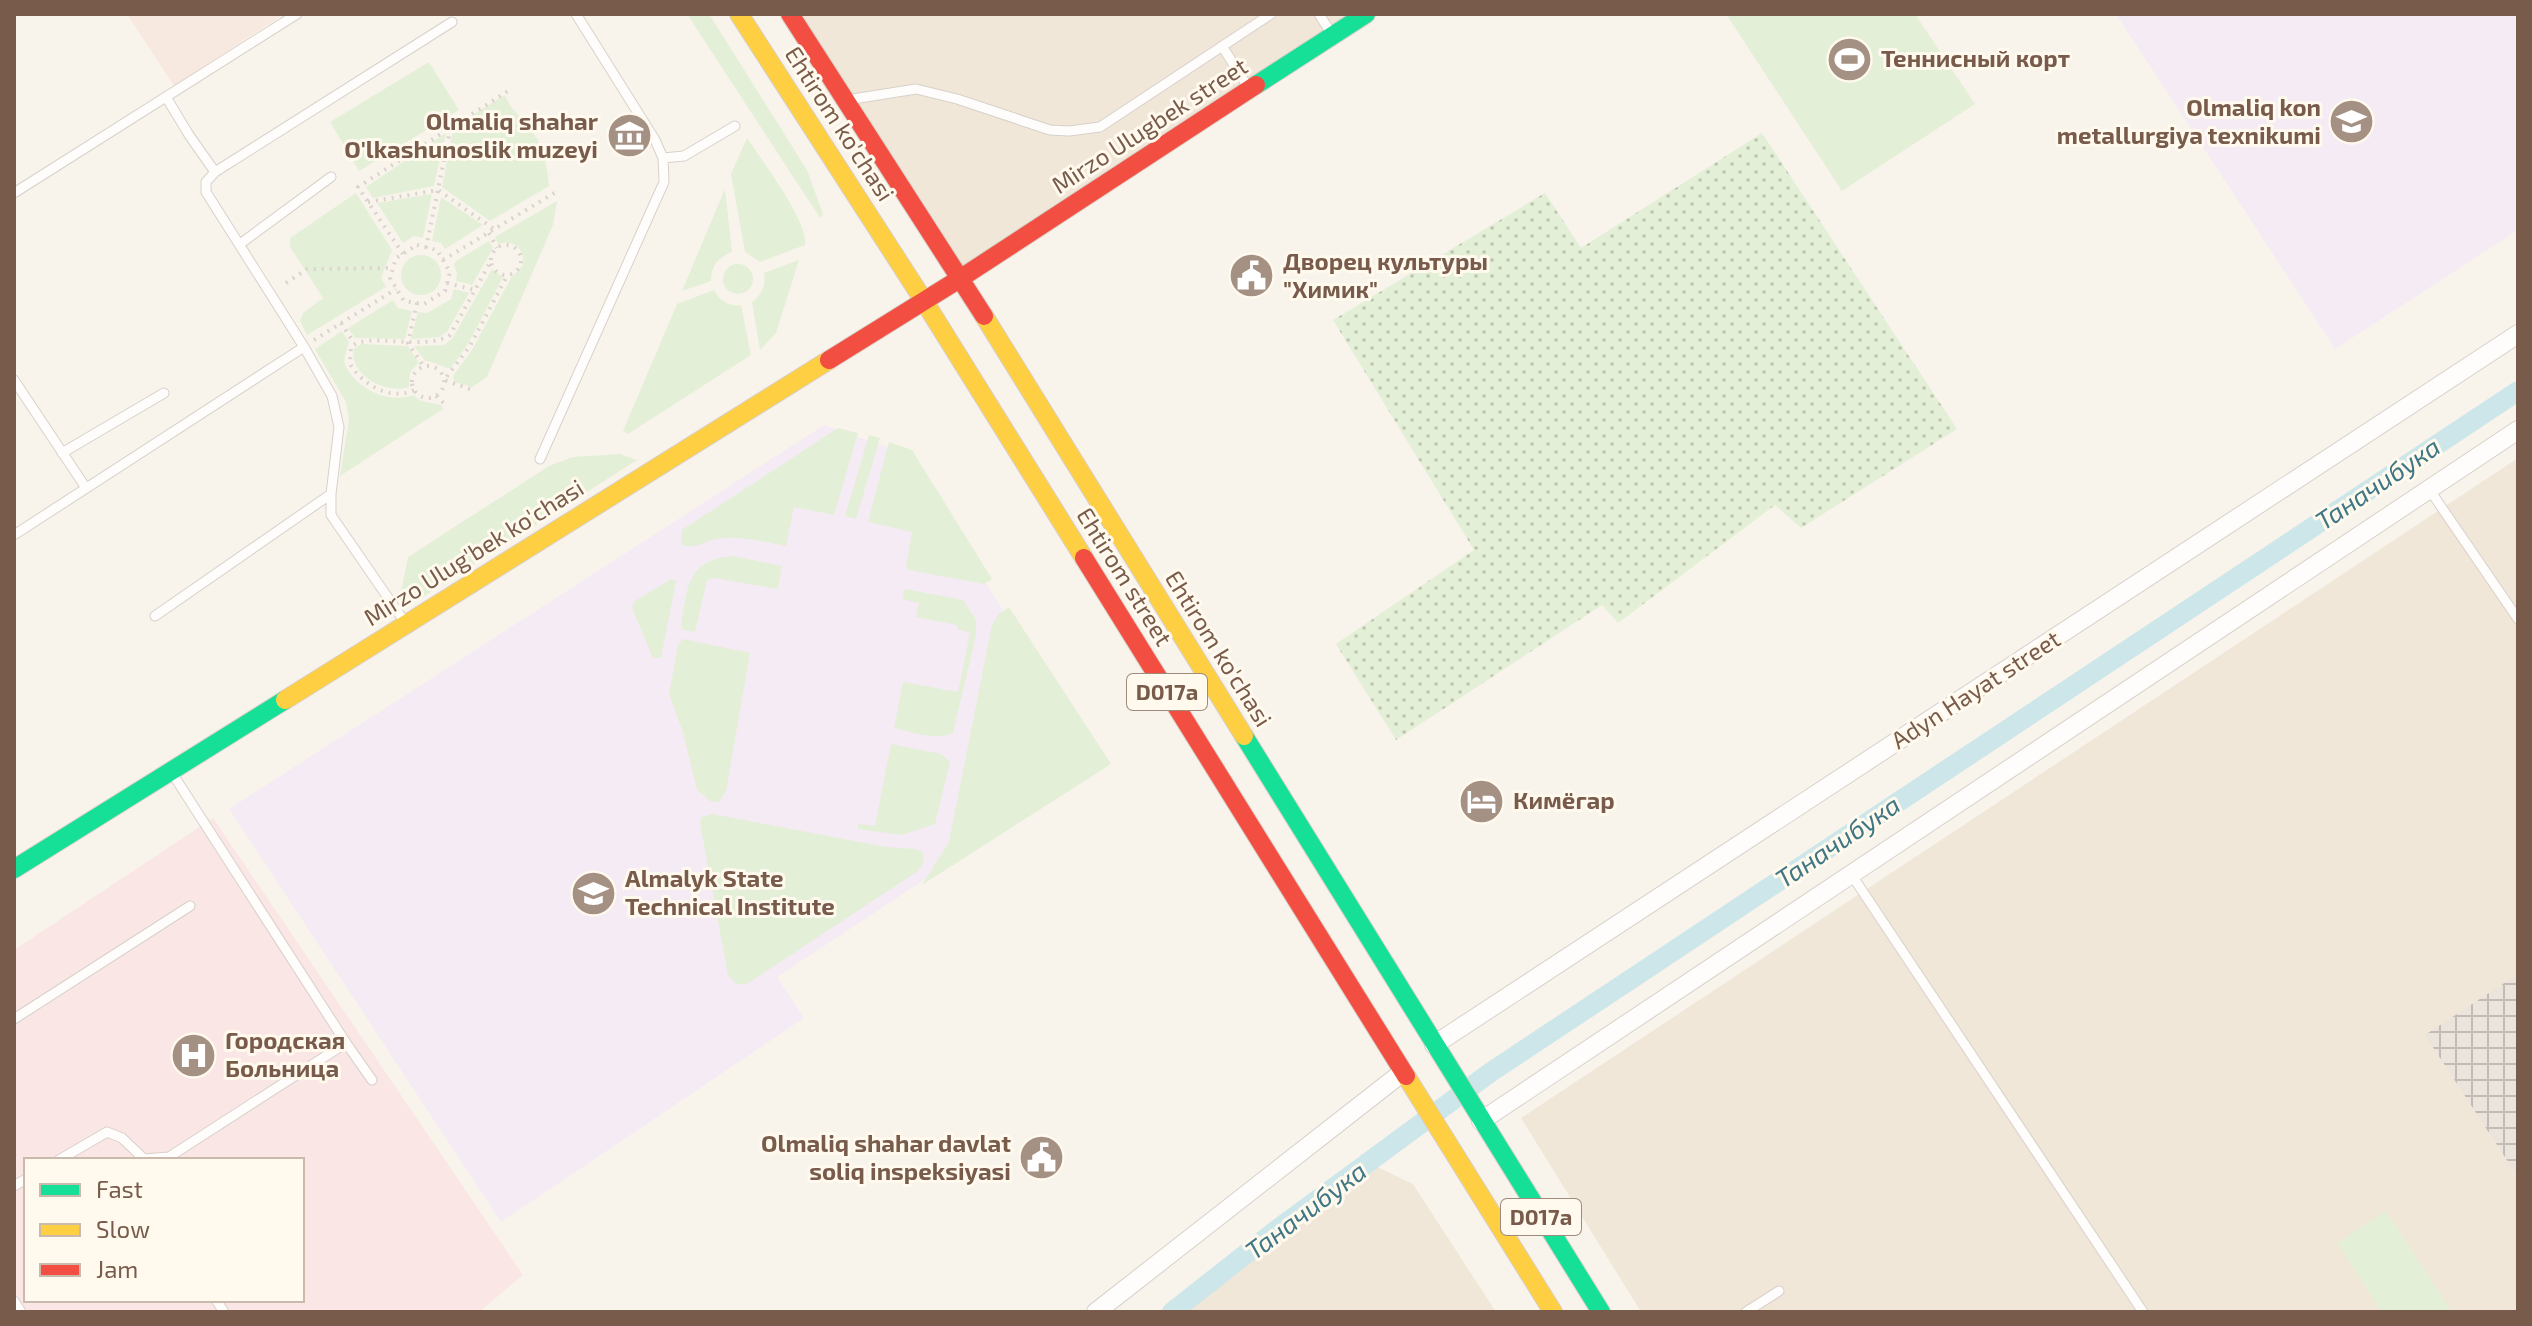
<svg xmlns="http://www.w3.org/2000/svg" width="2532" height="1326" viewBox="0 0 2532 1326" font-family="'Exo 2',sans-serif">
<style>
.residential{fill:#f1e7d9}
.commercial{fill:#f8e9e0}
.industrial{fill:url(#industrial-grid)}
.education{fill:#f5ebf4}
.medical{fill:#fae6e4;fill-rule:evenodd}
.grass{fill:#e4efd7}
.park{fill:url(#park-dots)}
.lines{fill:none;stroke-linecap:round;stroke-linejoin:round}
.canal{stroke:#cde6e9;stroke-width:20}
.lane-casing{stroke:#d7d1ca;stroke-width:11}
.street-casing{stroke:#d7d1ca;stroke-width:20}
.fast-casing{stroke:#d8d0c8;stroke-width:20}
.slow-casing{stroke:#d8d0c8;stroke-width:20}
.jam-casing{stroke:#d8d0c8;stroke-width:20}
.path{stroke:#dbd3cd;stroke-width:4;stroke-dasharray:2 6;stroke-linecap:butt}
.lane{stroke:#fefdfc;stroke-width:9}
.street{stroke:#fefdfc;stroke-width:18}
.fast{stroke:#16e098;stroke-width:18}
.slow{stroke:#ffcf43;stroke-width:18}
.jam{stroke:#f24e42;stroke-width:18}
.labels{text-anchor:middle;stroke-width:6;stroke-linejoin:round;paint-order:stroke}
.shield{fill:#fff9ee;stroke:#a08a7b;stroke-width:2}
.shield-label{font-size:22px;font-weight:bold;fill:#785b4a}
.poi-label{font-size:24px;font-weight:bold;fill:#785b4a;stroke:#fff9ee;text-anchor:start}
.street-label{font-size:24px;fill:#785b4a;stroke:#fff9ee}
.water-label{font-size:26px;font-style:italic;fill:#407784;stroke:#fff9ee}
</style>
<defs>
<pattern id="industrial-grid" width="8" height="8" patternUnits="userSpaceOnUse" patternTransform="scale(2)"><rect width="8" height="8" fill="#ebe4dd"/><path d="M0 4h8M4 0v8" fill="none" stroke="#c3bcb5"/></pattern>
<pattern id="park-dots" width="8" height="8" patternUnits="userSpaceOnUse" patternTransform="scale(2)"><rect width="8" height="8" fill="#e4efd7"/><path d="M2 2h.1M6 6h.1" fill="none" stroke="#bec5b0" stroke-width="1.8" stroke-linecap="round"/></pattern>
</defs>
<rect width="100%" height="100%" fill="#f8f4ec"/>
<path class="residential" d="M 790,14 L 1366,14 L 961,278 Z
M 2518,458 L 2518,1312 L 1641,1312 L 1521,1118 Z
M 1367,1162 L 1413,1184 L 1496,1312 L 1165,1312 Z"/>
<path class="commercial" d="M 127,14 L 284,14 L 174,86 Z"/>
<path class="industrial" d="M 2518,974 L 2518,1177 L 2425,1035 Z"/>
<path class="education" d="M 2116,14 L 2518,14 L 2518,230 L 2335,349 Z
M 824,425 L 904,453 L 1100,764 L 777,977 L 804,1018 L 501,1222 L 229,809 Z"/>
<path class="medical" d="M 213,818 L 523,1275 L 479,1312 L 14,1312 L 14,950 ZM 26,1160 L 302,1160 L 302,1300 L 26,1300 Z"/>
<path class="grass" d="M 687,14 L 709,14 L 807,170 L 823,214 L 820,218 Z
M 1726,14 L 1915,14 L 1975,104 L 1842,191 Z
M 429,62 L 459,110 L 359,171 L 330,122 Z
M 505,95 C 511,111 522,118 532,131 C 544,148 547,166 549,186 L 490,221 L 442,187 L 453,131 L 461,122 Z
M 446,133 L 434,186 L 373,198 L 366,187 Z
M 747,138 C 761,159 810,224 805,245 L 760,262 L 745,252 L 731,174 Z
M 725,189 L 732,252 C 719,257 711,265 711,281 L 682,291 Z
M 356,193 L 392,250 L 381,278 L 386,287 L 307,335 L 300,321 L 303,313 L 323,298 L 290,247 L 290,238 Z
M 432,194 L 423,238 L 414,236 L 403,243 L 377,203 Z
M 441,197 L 483,225 L 445,249 L 441,243 L 432,241 Z
M 557,201 L 553,225 L 487,377 L 472,387 L 455,382 L 453,377 L 455,373 L 472,350 L 511,278 L 523,265 C 525,249 514,239 498,244 L 495,237 Z
M 489,241 L 493,248 L 472,285 L 456,281 L 457,273 L 454,264 L 456,261 Z
M401 275a20 20 0 1 1 40 0a20 20 0 1 1-40 0Z
M 799,260 L 776,333 L 760,350 L 752,302 C 762,295 766,285 764,273 Z
M723 279a15 15 0 1 1 30 0a15 15 0 1 1-30 0Z
M 492,269 L 503,277 L 468,344 L 451,368 C 441,368 435,361 425,361 L 414,346 L 444,345 L 452,339 Z
M 454,289 L 469,293 L 447,332 L 439,337 L 411,339 L 418,312 L 427,313 L 451,299 Z
M 714,290 C 720,301 729,307 741,305 L 751,355 L 628,434 L 623,431 L 677,304 Z
M 393,300 L 398,308 L 412,311 L 405,339 L 355,338 L 348,328 Z
M 342,331 L 349,342 C 347,350 342,359 346,367 C 358,390 390,404 413,395 L 421,401 L 441,405 L 443,409 L 340,476 L 349,420 L 346,402 L 315,349 Z
M 361,344 L 408,346 L 419,363 L 410,372 L 409,387 C 386,395 349,375 354,349 Z
M 838,428 L 858,433 L 834,515 L 794,507 L 786,546 C 764,542 739,535 717,539 C 704,541 693,551 681,544 L 682,530 Z
M 869,435 L 880,438 L 856,519 L 845,516 Z
M 889,442 L 912,450 L 992,579 L 984,584 L 909,570 L 906,566 L 912,532 L 868,522 Z
M 620,454 L 637,460 L 404,609 L 401,592 L 408,557 L 549,466 L 573,457 Z
M 733,556 L 782,566 L 778,589 L 714,578 L 707,580 L 695,632 L 683,630 L 681,625 C 688,588 686,560 733,556 Z
M 671,579 L 676,581 L 661,658 L 653,658 L 632,608 L 635,601 Z
M 905,589 L 963,600 L 976,620 L 976,635 L 953,733 C 935,741 912,732 894,728 L 903,682 L 958,692 L 970,633 L 957,629 L 957,625 L 916,617 L 919,603 L 902,599 Z
M 1009,607 L 1111,764 L 922,885 L 949,842 L 992,625 L 998,615 Z
M 683,639 L 750,653 L 726,791 L 719,802 L 710,801 L 697,790 L 683,732 L 669,694 L 678,645 Z
M 891,744 L 941,754 L 950,762 L 935,824 L 902,835 L 858,829 L 858,824 L 875,826 Z
M 712,814 L 886,847 L 915,849 L 923,852 L 924,861 L 918,871 L 747,984 L 736,984 L 728,975 L 700,823 L 702,817 Z
M 2386,1211 L 2450,1309 L 2445,1312 L 2382,1312 L 2337,1243 Z"/>
<path class="park" d="M 1762,133 L 1957,429 L 1801,528 L 1775,505 L 1618,623 L 1602,605 L 1396,740 L 1336,644 L 1474,550 L 1333,320 L 1545,193 L 1581,248 Z"/>
<g class="lines">
<path class="canal" d="M 1172,1312 L 1279,1228 L 1491,1072 L 2518,391"/>
<defs>
<path id="lane" d="M 1319,14 L 1331,33
M 1222,46 L 1248,87
M 166,97 L 189,135 L 215,172 L 452,22
M 853,99 L 916,89 L 957,99 L 1050,130 L 1069,131 L 1100,127 L 1271,14
M 663,158 L 684,156 L 735,126
M 215,172 L 206,182 L 206,192 L 304,347 L 332,396 L 339,427 L 331,494 L 331,515 L 404,621
M 14,193 L 297,14
M 240,244 L 331,177
M 14,380 L 86,488
M 62,453 L 164,393
M 540,459 L 664,182 L 663,158 L 655,140 L 576,14
M 2429,489 L 2518,619
M 14,535 L 304,347
M 155,616 L 331,494
M 172,773 L 346,1043 L 372,1080
M 1851,874 L 2143,1312
M 14,1019 L 190,906
M 59,1160 L 107,1132 L 122,1138 L 144,1159 L 169,1157 L 346,1043
M 14,1186 L 26,1179
M 216,1300 L 224,1312
M 14,1301 L 21,1312
M 1746,1312 L 1779,1291"/>
<path id="street" d="M 1434,1045 L 2518,334
M 1481,1121 L 2518,430
M 1096,1312 L 1403,1072"/>
<path id="fast" d="M 1256,85 L 1366,14
M 1244,736 L 1601,1312
M 14,869 L 285,700"/>
<path id="slow" d="M 739,14 L 924,301 L 1084,558
M 984,316 L 1244,736
M 285,700 L 829,360
M 1406,1076 L 1553,1312"/>
<path id="jam" d="M 790,14 L 984,316
M 829,360 L 961,278 L 1256,85
M 1084,558 L 1406,1076"/>
</defs>
<use href="#lane" class="lane-casing"/>
<use href="#street" class="street-casing"/>
<use href="#fast" class="fast-casing"/>
<use href="#slow" class="slow-casing"/>
<use href="#jam" class="jam-casing"/>
<path class="path" d="M 368,202 L 438,190 L 494,229
M 489,233 L 497,248
M 417,245 L 437,250 L 450,272 L 445,291 L 424,304 L 404,301 L 390,278 L 396,258 Z
M491 260a15 15 0 1 1 30 0a15 15 0 1 1-30 0Z
M 426,248 L 451,126
M 403,254 L 358,187 L 508,91
M 443,260 L 556,192
M 286,283 L 307,269 L 393,268
M 447,283 L 475,290
M 417,303 L 408,343 L 424,367
M 341,323 L 354,343
M 314,340 L 396,289
M412 382a16 16 0 1 1 32 0a16 16 0 1 1-32 0Z
M 470,389 L 444,380 L 470,346 L 508,274
M 414,390 C 390,401 363,385 350,364 L 351,347 C 368,331 424,352 450,335 L 491,261
M 436,396 L 447,406"/>
<use href="#lane" class="lane"/>
<use href="#street" class="street"/>
<use href="#fast" class="fast"/>
<use href="#slow" class="slow"/>
<use href="#jam" class="jam"/>
</g>
<defs>
<symbol id="stadium-disc" viewBox="-11 -11 22 22"><circle r="9.5" fill="#a59183" stroke="#fff9ee"/><path d="M0-5a6.5 5 0 1 0 0 10a6.5 5 0 1 0 0-10ZM-3.5-1.8h7v3.6h-7Z" fill="#fff"/></symbol>
<symbol id="university-disc" viewBox="-11 -11 22 22"><circle r="9.5" fill="#a59183" stroke="#fff9ee"/><path d="M0-5L7-2L0 1L-7-2ZM-4 1L0 2.5L4 1V4Q0 6-4 4Z" fill="#fff"/></symbol>
<symbol id="museum-disc" viewBox="-11 -11 22 22"><circle r="9.5" fill="#a59183" stroke="#fff9ee"/><path d="M0-6L6-3V-2H-6V-3ZM-5-1h2V3h-2ZM-1-1h2V3h-2ZM3-1h2V3H3ZM-6 4H6V6H-6Z" fill="#fff"/></symbol>
<symbol id="civic-disc" viewBox="-11 -11 22 22"><circle r="9.5" fill="#a59183" stroke="#fff9ee"/><path d="M-.6-6.5H3V-4.5H.6V-3L4-1V1h2V6H-6V1h2V-1L-.6-3ZM-1.2 2.5V6h2.4V2.5Z" fill="#fff"/></symbol>
<symbol id="hotel-disc" viewBox="-11 -11 22 22"><circle r="9.5" fill="#a59183" stroke="#fff9ee"/><path d="M-6-4.5h1.5V1H6V5H4.5V3h-9V5H-6ZM-4 0a1.8 1.8 0 1 1 3.6 0ZM.5 0V-2.5h3Q6-2.5 6 0Z" fill="#fff"/></symbol>
<symbol id="hospital-disc" viewBox="-11 -11 22 22"><circle r="9.5" fill="#a59183" stroke="#fff9ee"/><path d="M-5-5h3v3.5h4V-5h3V5h-3V1.5h-4V5h-3Z" fill="#fff"/></symbol>
</defs>
<g fill-rule="evenodd">
<use href="#stadium-disc" x="1824" y="34" width="51" height="51"/>
<use href="#university-disc" x="2326" y="96" width="51" height="51"/>
<use href="#museum-disc" x="604" y="110" width="51" height="51"/>
<use href="#civic-disc" x="1226" y="250" width="51" height="51"/>
<use href="#hotel-disc" x="1456" y="776" width="51" height="51"/>
<use href="#university-disc" x="568" y="868" width="51" height="51"/>
<use href="#hospital-disc" x="168" y="1030" width="51" height="51"/>
<use href="#civic-disc" x="1016" y="1132" width="51" height="51"/>
</g>
<g class="labels">
<g class="shield">
<rect x="1127" y="674" width="80" height="36" rx="6"/>
<rect x="1501" y="1199" width="80" height="36" rx="6"/>
</g>
<g class="shield-label">
<text x="1167" y="700">D017a</text>
<text x="1541" y="1225">D017a</text>
</g>
<g class="poi-label">
<text x="1881" y="67">Теннисный корт</text>
<text x="2321" y="116" text-anchor="end">Olmaliq kon<tspan x="2321" dy="28">metallurgiya texnikumi</tspan></text>
<text x="598" y="130" text-anchor="end">Olmaliq shahar<tspan x="598" dy="28">O'lkashunoslik muzeyi</tspan></text>
<text x="1283" y="270">Дворец культуры<tspan x="1283" dy="28">"Химик"</tspan></text>
<text x="1513" y="809">Кимёгар</text>
<text x="625" y="887">Almalyk State<tspan x="625" dy="28">Technical Institute</tspan></text>
<text x="225" y="1049">Городская<tspan x="225" dy="28">Больница</tspan></text>
<text x="1011" y="1152" text-anchor="end">Olmaliq shahar davlat<tspan x="1011" dy="28">soliq inspeksiyasi</tspan></text>
</g>
<g class="street-label">
<text transform="translate(839 124) rotate(57)" y="8">Ehtirom ko'chasi</text>
<text transform="translate(1150 126) rotate(-33)" y="8">Mirzo Ulugbek street</text>
<text transform="translate(474 553) rotate(-32)" y="8">Mirzo Ulug'bek ko'chasi</text>
<text transform="translate(1124 577) rotate(58)" y="8">Ehtirom street</text>
<text transform="translate(1218 649) rotate(58)" y="8">Ehtirom ko'chasi</text>
<text transform="translate(1976 690) rotate(-33)" y="8">Adyn Hayat street</text>
</g>
<g class="water-label">
<text transform="translate(2378 484) rotate(-34)" y="9">Таначибука</text>
<text transform="translate(1838 842) rotate(-34)" y="9">Таначибука</text>
<text transform="translate(1306 1211) rotate(-37)" y="9">Таначибука</text>
</g>
</g>
<rect width="2532" height="1326" fill="none" stroke="#785b4a" stroke-width="32"/>
<rect x="24" y="1158" width="280" height="144" fill="#fff9ee" stroke="#c9baac" stroke-width="2"/>
<rect x="40" y="1184" width="40" height="12" fill="#16e098" stroke="#c9baac" stroke-width="2"/>
<text x="96" y="1198" font-size="24" fill="#785b4a">Fast</text>
<rect x="40" y="1224" width="40" height="12" fill="#ffcf43" stroke="#c9baac" stroke-width="2"/>
<text x="96" y="1238" font-size="24" fill="#785b4a">Slow</text>
<rect x="40" y="1264" width="40" height="12" fill="#f24e42" stroke="#c9baac" stroke-width="2"/>
<text x="96" y="1278" font-size="24" fill="#785b4a">Jam</text>
</svg>
